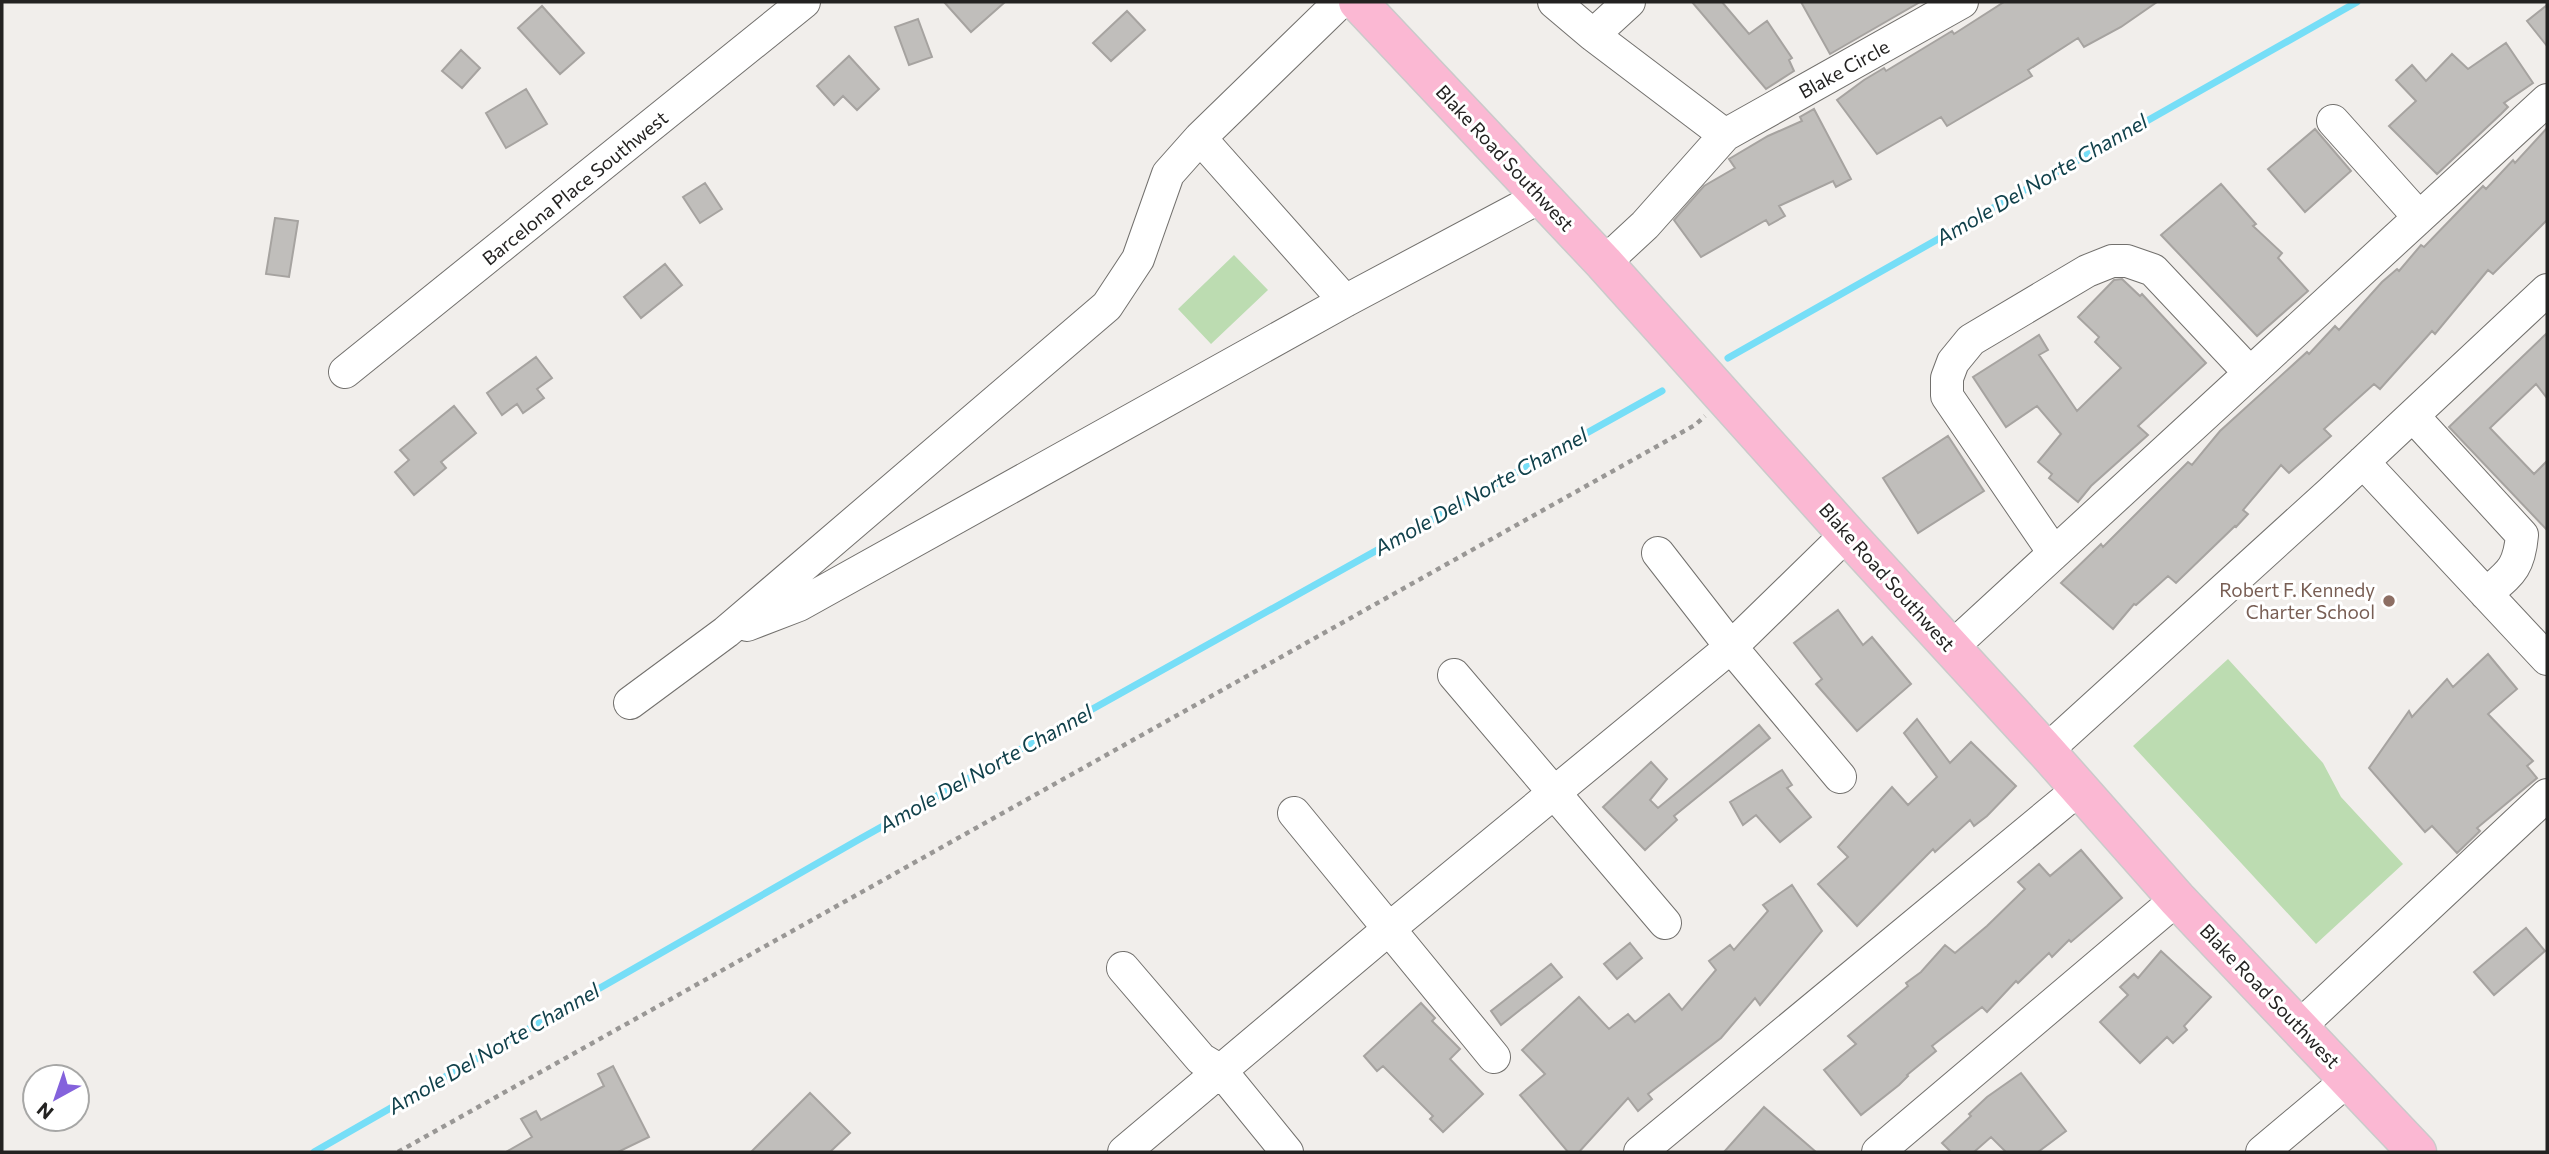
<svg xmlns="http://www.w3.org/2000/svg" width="2549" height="1154" viewBox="0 0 2549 1154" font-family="Commissioner,sans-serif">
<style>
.green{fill:#bcdcb1}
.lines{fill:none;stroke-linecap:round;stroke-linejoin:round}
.stream{stroke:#76def7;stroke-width:7}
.building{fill:#c0bebb;stroke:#a6a3a0;stroke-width:2}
.minor-casing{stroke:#72706d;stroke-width:34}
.major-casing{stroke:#cacaca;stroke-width:41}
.path{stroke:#999795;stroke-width:4.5;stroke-dasharray:5 5;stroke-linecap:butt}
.minor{stroke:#fff;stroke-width:32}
.major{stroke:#fbb8d3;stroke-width:38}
.education-dot{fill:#8d6e63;stroke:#fff;stroke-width:2.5}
.labels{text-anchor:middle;stroke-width:6;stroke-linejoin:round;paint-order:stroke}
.street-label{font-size:19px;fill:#232221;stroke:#fff}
.education-label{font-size:19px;fill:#785e54;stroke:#fff;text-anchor:end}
.water-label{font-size:21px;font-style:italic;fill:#11414b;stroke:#fff}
</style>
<rect width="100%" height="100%" fill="#f1eeeb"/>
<path class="green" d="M 1234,255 L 1268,290 L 1211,344 L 1178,309 Z
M 2228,659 L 2323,763 L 2341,797 L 2403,864 L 2316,944 L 2133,746 Z"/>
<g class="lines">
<path class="stream" d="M 1728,358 L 2357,2
M 314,1152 L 858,840 L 1662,391"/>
</g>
<path class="building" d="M 944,2 L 1005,2 L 971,32 Z
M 1692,2 L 1722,2 L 1749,34 L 1767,21 L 1792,58 L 1789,60 L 1794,71 L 1766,89 Z
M 1801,2 L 1920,2 L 1830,54 Z
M 2004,2 L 2157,2 L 2121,27 L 2084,47 L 2078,38 L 2028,70 L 2032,76 L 1947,126 L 1941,117 L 1877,154 L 1837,100 L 1864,80 L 1884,68 L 1886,71 L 1952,31 L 1954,34 Z
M 2547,5 L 2547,46 L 2527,21 Z
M 542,6 L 584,53 L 560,74 L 518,28 Z
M 1127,11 L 1145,30 L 1111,61 L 1093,43 Z
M 918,19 L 932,57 L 909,65 L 895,27 Z
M 2506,43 L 2533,83 L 2504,103 L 2508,107 L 2501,114 L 2437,174 L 2389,126 L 2416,101 L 2396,80 L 2412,65 L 2426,81 L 2452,54 L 2468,69 Z
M 461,50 L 480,68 L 462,88 L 442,71 Z
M 849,56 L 879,89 L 857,110 L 843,96 L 834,105 L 817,86 Z
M 526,89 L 547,124 L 506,148 L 486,113 Z
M 1814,109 L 1851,179 L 1836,187 L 1833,181 L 1779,206 L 1785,216 L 1769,225 L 1766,220 L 1701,257 L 1674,220 L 1704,186 L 1735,168 L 1729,159 L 1768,136 L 1802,121 L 1800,117 Z
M 2547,128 L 2547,220 L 2493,274 L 2488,270 L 2435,334 L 2432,331 L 2380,389 L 2374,384 L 2324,429 L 2331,436 L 2306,458 L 2289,473 L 2281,465 L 2243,510 L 2248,514 L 2236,527 L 2235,526 L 2176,583 L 2168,576 L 2136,605 L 2134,604 L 2113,629 L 2061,583 L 2101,544 L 2103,547 L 2188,462 L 2192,465 L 2220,431 L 2307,352 L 2309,354 L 2335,326 L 2339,330 L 2382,282 L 2397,269 L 2399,271 L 2421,245 L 2424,247 L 2483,186 L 2486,189 L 2513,160 L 2515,163 Z
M 2315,129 L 2351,171 L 2305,212 L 2268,169 Z
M 705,183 L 722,209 L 700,223 L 683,197 Z
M 2221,184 L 2256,224 L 2253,226 L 2282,253 L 2278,258 L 2308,291 L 2257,336 L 2161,235 Z
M 275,218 L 298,221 L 289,277 L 266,274 Z
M 665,264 L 682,285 L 641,318 L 624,297 Z
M 2122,279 L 2140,296 L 2142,294 L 2206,363 L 2138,426 L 2148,435 L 2091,486 L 2078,502 L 2049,478 L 2052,474 L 2038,462 L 2061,434 L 2037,406 L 2006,427 L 1973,377 L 2039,335 L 2048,350 L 2039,355 L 2077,411 L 2121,368 L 2095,342 L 2099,337 L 2078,317 L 2114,280 Z
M 2547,333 L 2547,398 L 2536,384 L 2490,428 L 2534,474 L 2547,461 L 2547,530 L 2449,427 Z
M 536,357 L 552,378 L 537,389 L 544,398 L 523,413 L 517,404 L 502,415 L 487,393 Z
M 454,406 L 476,433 L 441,462 L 446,468 L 414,495 L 395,472 L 409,460 L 400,450 Z
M 1948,436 L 1984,491 L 1918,533 L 1883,478 Z
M 1838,610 L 1863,645 L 1872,637 L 1911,684 L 1857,731 L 1816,684 L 1822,679 L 1794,643 Z
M 2488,654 L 2517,689 L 2488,714 L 2533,761 L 2527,766 L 2537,778 L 2477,828 L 2480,831 L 2457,853 L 2432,826 L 2425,832 L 2369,768 L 2409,711 L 2412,717 L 2447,679 L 2453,687 Z
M 1917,719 L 1950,763 L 1971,742 L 2016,786 L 1987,816 L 1974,826 L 1970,820 L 1935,852 L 1933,849 L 1857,926 L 1818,884 L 1848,857 L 1838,847 L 1892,787 L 1908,805 L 1937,777 L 1904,733 Z
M 1759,725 L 1770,738 L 1674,816 L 1677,820 L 1645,850 L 1603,807 L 1651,762 L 1667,779 L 1650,800 L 1658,808 Z
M 1782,770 L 1792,785 L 1787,788 L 1811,817 L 1780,842 L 1756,815 L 1743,825 L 1730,802 Z
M 2081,850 L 2122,898 L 2071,942 L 2069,940 L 2052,957 L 2049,953 L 2018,983 L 2016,981 L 1987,1012 L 1982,1007 L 1932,1046 L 1936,1051 L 1907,1075 L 1908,1076 L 1899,1085 L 1861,1115 L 1824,1070 L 1856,1044 L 1848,1036 L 1908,986 L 1906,983 L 1921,972 L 1945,945 L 1955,953 L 1987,926 L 2025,889 L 2018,882 L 2039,864 L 2050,876 Z
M 1792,885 L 1822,931 L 1760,1005 L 1755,998 L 1721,1038 L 1648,1094 L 1652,1099 L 1638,1111 L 1628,1098 L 1579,1152 L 1568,1152 L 1520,1095 L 1545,1074 L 1522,1050 L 1579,997 L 1609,1029 L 1628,1014 L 1635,1022 L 1669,994 L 1682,1010 L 1716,970 L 1709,961 L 1730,945 L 1734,950 L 1768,911 L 1763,905 Z
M 2526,928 L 2545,951 L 2494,995 L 2474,972 Z
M 1630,943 L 1642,958 L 1617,979 L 1604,964 Z
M 2161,951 L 2211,997 L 2184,1026 L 2187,1030 L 2173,1043 L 2167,1037 L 2140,1063 L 2100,1022 L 2128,995 L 2120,987 L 2134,974 L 2138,978 Z
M 1551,964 L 1562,977 L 1501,1025 L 1491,1011 Z
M 1421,1003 L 1435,1018 L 1432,1021 L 1460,1049 L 1450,1059 L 1483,1094 L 1443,1132 L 1430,1119 L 1433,1116 L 1383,1066 L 1377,1071 L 1364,1056 Z
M 613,1066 L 649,1137 L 618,1152 L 506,1152 L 532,1137 L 521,1119 L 536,1111 L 541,1120 L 604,1086 L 598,1074 Z
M 2021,1073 L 2066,1131 L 2038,1152 L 2006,1152 L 1991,1137 L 1974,1152 L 1951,1152 L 1942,1143 L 1971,1116 L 1969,1114 L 1987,1097 Z
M 810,1093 L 850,1133 L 830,1152 L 751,1152 Z
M 1764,1107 L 1816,1152 L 1724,1152 Z"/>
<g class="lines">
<defs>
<path id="minor" d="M 1554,2 L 1593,35 L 1725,135
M 1593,35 L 1629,2
M 2333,121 L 2419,217
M 1200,138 L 1345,301
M 1604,263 L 1645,225 L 1725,135 L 1962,2
M 345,372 L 804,2
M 2413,416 L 2522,535 C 2519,569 2510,573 2486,594
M 2363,462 L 2547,659
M 1658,553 L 1731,647 L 1840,777
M 2054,553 L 1947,396 L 1947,378 L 1953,362 L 1971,340 L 2087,271 L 2112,261 L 2127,261 L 2153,270 L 2250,373
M 747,625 L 799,605 L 1345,301 L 1542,196
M 1951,648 L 2547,100
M 1454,675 L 1665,923
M 630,703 L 726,632 L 1107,306 L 1138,259 L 1168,174 L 1200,138 L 1340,2
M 2046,751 L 2331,492 L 2547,290
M 1294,813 L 1494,1057
M 1123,968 L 1201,1059 L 1221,1071 L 1287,1152
M 2299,1027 L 2547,795
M 1124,1152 L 1390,928 L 1731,647 L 1847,534
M 1640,1152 L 2079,789
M 1878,1152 L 2177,899
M 2262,1152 L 2349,1079"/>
<path id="major" d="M 1358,2 L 1604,263 L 1847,534 L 2046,751 L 2177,899 L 2417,1152"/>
</defs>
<use href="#minor" class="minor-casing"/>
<use href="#major" class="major-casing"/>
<path class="path" d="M 398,1152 L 1695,425 L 1705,416"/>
<use href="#minor" class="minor"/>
<use href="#major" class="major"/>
</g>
<circle class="education-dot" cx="2389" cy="601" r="7"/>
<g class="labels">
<g class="street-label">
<text transform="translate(1844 69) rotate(-29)" y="7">Blake Circle</text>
<text transform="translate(1505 158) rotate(47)" y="7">Blake Road Southwest</text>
<text transform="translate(575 188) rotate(-39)" y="7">Barcelona Place Southwest</text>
<text transform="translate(1887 577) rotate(48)" y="7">Blake Road Southwest</text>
<text transform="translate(2270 996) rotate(46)" y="7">Blake Road Southwest</text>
</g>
<g class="education-label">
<text x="2375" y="597">Robert F. Kennedy<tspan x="2375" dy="22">Charter School</tspan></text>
</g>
<g class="water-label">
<text transform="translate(2042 180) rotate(-30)" y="7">Amole Del Norte Channel</text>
<text transform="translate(1481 492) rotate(-29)" y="7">Amole Del Norte Channel</text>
<text transform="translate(986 769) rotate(-29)" y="7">Amole Del Norte Channel</text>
<text transform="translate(494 1049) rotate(-30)" y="7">Amole Del Norte Channel</text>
</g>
</g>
<rect width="2549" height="1154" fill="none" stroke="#232221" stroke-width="7"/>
<g transform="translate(56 1098) rotate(220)"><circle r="33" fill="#ffffff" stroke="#a7a7a6" stroke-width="2"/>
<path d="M0-5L12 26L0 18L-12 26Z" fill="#8462dc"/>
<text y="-10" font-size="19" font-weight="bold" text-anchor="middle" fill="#232221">N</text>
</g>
</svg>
